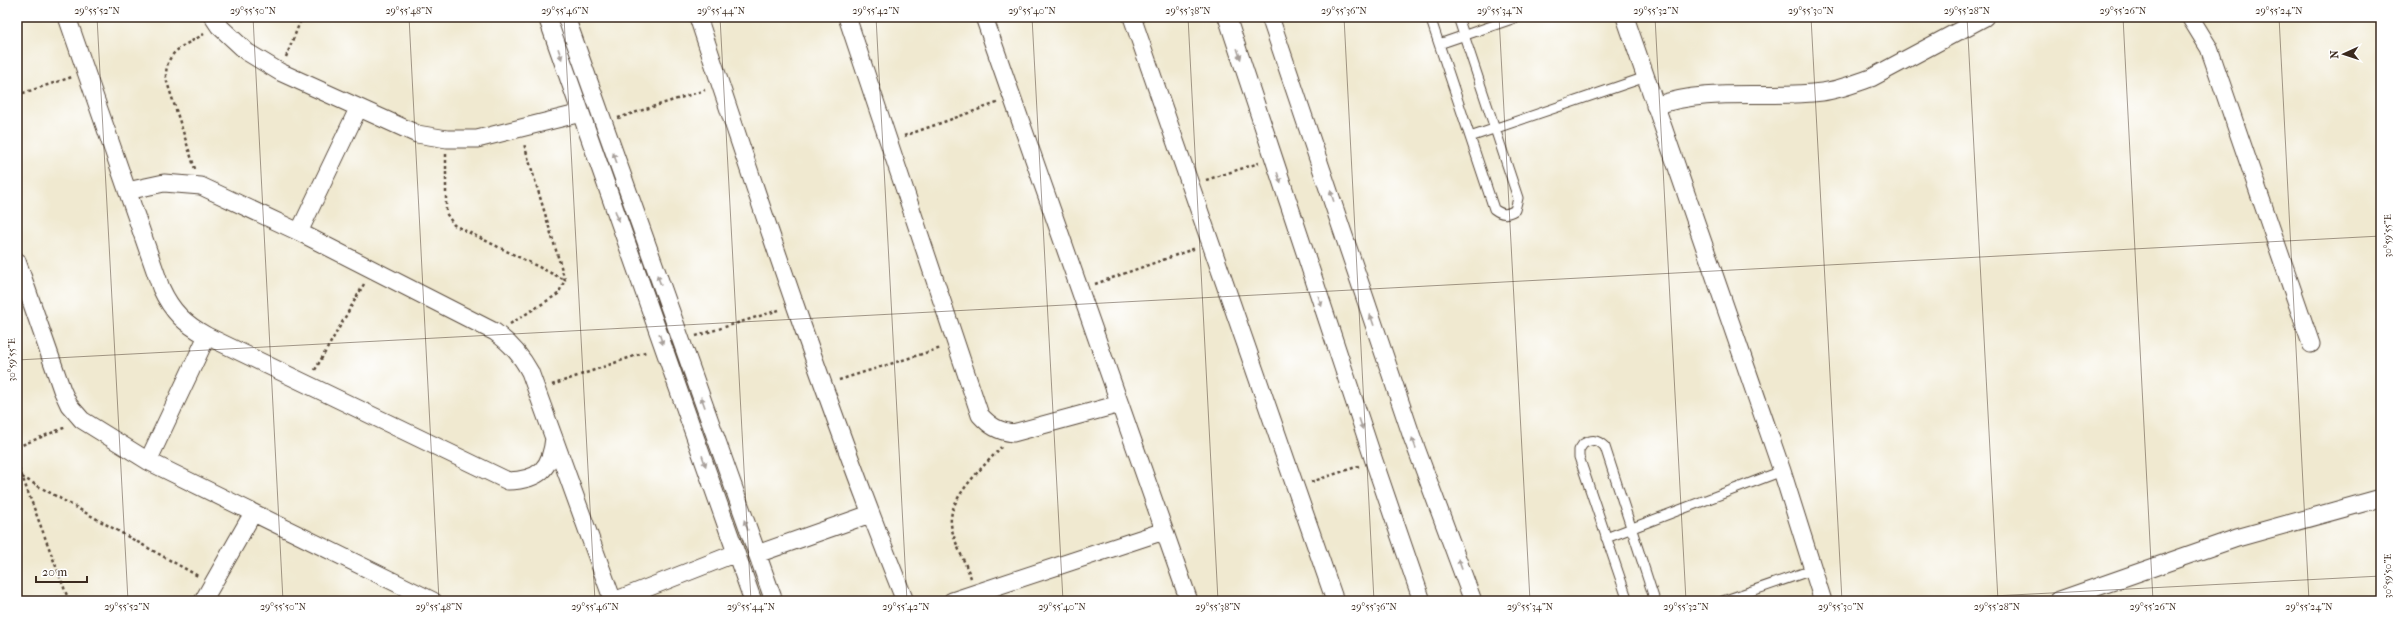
<svg xmlns="http://www.w3.org/2000/svg" width="2398" height="618" viewBox="0 0 2398 618" font-family="'IM FELL French Canon',serif">
<style>
.lines{fill:none;stroke-linecap:round;stroke-linejoin:round}
.service-casing{stroke:#564739;stroke-width:11}
.minor-casing{stroke:#564739;stroke-width:19}
.path{stroke:#564739;stroke-width:2.5;stroke-dasharray:3 3;stroke-linecap:butt}
.service{stroke:#fff;stroke-width:9}
.minor{stroke:#fff;stroke-width:17}
.oneway{fill:#a79f9a}
.ticks{fill:none;stroke:#3b2a1e;stroke-width:1;stroke-opacity:0.45}
.neatline{fill:none;stroke:#3b2a1e;stroke-width:1.5}
.ticks-label{font-size:10px;text-anchor:middle;fill:#3b2a1e}
</style>
<rect width="100%" height="100%" fill="#fff"/>
<filter id="ink" filterUnits="userSpaceOnUse"><feTurbulence type="fractalNoise" baseFrequency=".025" numOctaves="2"/><feDisplacementMap in="SourceGraphic" scale="8" xChannelSelector="R" yChannelSelector="G"/><feConvolveMatrix kernelMatrix="1 2 1 2 8 2 1 2 1" color-interpolation-filters="sRGB"/></filter>
<filter id="wash" filterUnits="userSpaceOnUse"><feTurbulence type="fractalNoise" baseFrequency=".012" numOctaves="4" result="noise"/><feDisplacementMap in="SourceGraphic" scale="16" xChannelSelector="R" yChannelSelector="G"/><feGaussianBlur stdDeviation="0.9" result="paint"/><feColorMatrix in="noise" values="0 0 0 0 0 0 0 0 0 0 0 0 0 0 0 0 0 1.4 0 .05"/><feComposite in="paint" operator="in"/></filter>
<g filter="url(#wash)">
<rect width="100%" height="100%" fill="#f0e9d0"/>
</g>
<g filter="url(#ink)">
<g class="lines">
<defs>
<path id="service" d="M 1430,17 L 1494,209 C 1502,215 1507,215 1515,210 L 1518,198 L 1458,17
M 1439,44 L 1518,17
M 1470,137 L 1646,77
M 1606,538 L 1782,471
M 1628,601 L 1579,457 L 1579,450 L 1583,444 C 1592,439 1597,439 1605,447 L 1655,601
M 1723,601 L 1812,570"/>
<path id="minor" d="M 67,17 L 161,288 C 172,312 185,324 207,336 L 508,481 C 539,480 551,469 554,438
M 213,17 L 219,26 L 247,52 L 280,72 L 417,134 L 447,139 L 477,139 L 581,113
M 547,17 L 753,601
M 566,17 L 774,601
M 698,17 C 763,213 828,409 905,601
M 847,17 L 980,415 C 990,426 998,431 1013,433 L 1120,404
M 984,17 L 1189,601
M 1132,17 L 1335,601
M 1227,17 L 1374,461 L 1422,601
M 1270,17 L 1412,437 L 1473,601
M 1625,17 L 1782,471 L 1823,601
M 2190,17 L 2209,48 L 2311,344
M 1655,106 C 1709,87 1766,99 1822,92 C 1839,90 1856,83 1871,78 L 1985,17
M 127,191 L 164,183 L 201,186 L 299,232 L 495,332 C 511,344 521,355 530,372 L 613,601
M 299,232 L 358,109
M 17,261 L 62,390 L 69,405 L 82,420 L 148,461 L 433,601
M 148,461 L 207,336
M 757,554 L 870,514
M 203,601 L 253,513
M 614,601 L 736,553
M 952,601 L 1164,531
M 2057,601 L 2237,538 L 2381,498"/>
</defs>
<use href="#service" class="service-casing"/>
<use href="#minor" class="minor-casing"/>
<path class="path" d="M 286,57 L 302,17
M 17,95 L 72,77
M 618,118 L 705,90
M 904,136 L 997,103
M 446,154 L 446,213 L 454,225 L 565,280
M 195,169 L 166,79 C 165,50 183,47 204,34
M 1206,180 L 1259,163
M 1095,284 L 1196,248
M 510,324 L 558,294 L 565,280 L 524,144
M 696,336 L 779,310
M 315,370 L 364,284
M 839,380 L 941,348
M 552,385 L 648,351
M 17,447 L 66,427
M 17,463 L 69,601
M 22,477 L 198,576
M 1311,482 L 1359,466
M 971,578 C 965,561 953,541 951,524 C 948,497 985,466 1001,447"/>
<use href="#service" class="service"/>
<use href="#minor" class="minor"/>
</g>
<defs><path id="oneway-solid" d="M-6-.8H1V-3.2L6.5 0L1 3.2V.8H-6Z"/></defs>
<g class="oneway">
<use href="#oneway-solid" transform="translate(560 54) rotate(71)"/>
<use href="#oneway-solid" transform="translate(1239 54) rotate(72)"/>
<use href="#oneway-solid" transform="translate(615 158) rotate(-110)"/>
<use href="#oneway-solid" transform="translate(1279 178) rotate(72)"/>
<use href="#oneway-solid" transform="translate(1332 196) rotate(-108)"/>
<use href="#oneway-solid" transform="translate(617 216) rotate(71)"/>
<use href="#oneway-solid" transform="translate(659 280) rotate(-110)"/>
<use href="#oneway-solid" transform="translate(1320 301) rotate(72)"/>
<use href="#oneway-solid" transform="translate(1372 320) rotate(-109)"/>
<use href="#oneway-solid" transform="translate(661 339) rotate(71)"/>
<use href="#oneway-solid" transform="translate(703 402) rotate(-110)"/>
<use href="#oneway-solid" transform="translate(1361 424) rotate(72)"/>
<use href="#oneway-solid" transform="translate(1414 443) rotate(-110)"/>
<use href="#oneway-solid" transform="translate(704 461) rotate(71)"/>
<use href="#oneway-solid" transform="translate(746 525) rotate(-110)"/>
<use href="#oneway-solid" transform="translate(1460 564) rotate(-110)"/>
</g>
</g>
<path class="ticks" d="M 97,17 L 128,601M 253,17 L 283,601M 409,17 L 439,601M 564,17 L 595,601M 720,17 L 751,601M 876,17 L 907,601M 1032,17 L 1063,601M 1188,17 L 1218,601M 1344,17 L 1374,601M 1499,17 L 1530,601M 1655,17 L 1686,601M 1811,17 L 1842,601M 1967,17 L 1998,601M 2123,17 L 2153,601M 2279,17 L 2309,601M 17,21 L 89,17M 17,360 L 2381,236M 1896,601 L 2381,576"/>
<rect width="2398" height="618" fill="none" stroke="#fff" stroke-width="44"/>
<g transform="translate(2344 54) rotate(267)" stroke="#ffffff" stroke-width="3" paint-order="stroke">
<path d="M0-3L7 15L0 10L-7 15Z" fill="#3b2a1e"/>
<text y="-6" font-size="11" font-weight="bold" text-anchor="middle" fill="#3b2a1e">N</text>
</g>
<path d="M36 576v6h51v-6" fill="none" stroke="#3b2a1e" stroke-width="2"/>
<text x="42" y="576" font-size="12" fill="#3b2a1e" stroke="#ffffff" stroke-width="3" paint-order="stroke">20 m</text>
<rect x="22" y="22" width="2354" height="574" class="neatline"/>
<g class="ticks-label">
<text x="97" y="14">29°55'52"N</text>
<text x="253" y="14">29°55'50"N</text>
<text x="409" y="14">29°55'48"N</text>
<text x="565" y="14">29°55'46"N</text>
<text x="721" y="14">29°55'44"N</text>
<text x="876" y="14">29°55'42"N</text>
<text x="1032" y="14">29°55'40"N</text>
<text x="1188" y="14">29°55'38"N</text>
<text x="1344" y="14">29°55'36"N</text>
<text x="1500" y="14">29°55'34"N</text>
<text x="1656" y="14">29°55'32"N</text>
<text x="1811" y="14">29°55'30"N</text>
<text x="1967" y="14">29°55'28"N</text>
<text x="2123" y="14">29°55'26"N</text>
<text x="2279" y="14">29°55'24"N</text>
<text transform="translate(2387 236) rotate(-90)" y="4">30°59'55"E</text>
<text transform="translate(11 360) rotate(-90)" y="4">30°59'55"E</text>
<text transform="translate(2387 576) rotate(-90)" y="4">30°59'50"E</text>
<text x="127" y="610">29°55'52"N</text>
<text x="283" y="610">29°55'50"N</text>
<text x="439" y="610">29°55'48"N</text>
<text x="595" y="610">29°55'46"N</text>
<text x="751" y="610">29°55'44"N</text>
<text x="906" y="610">29°55'42"N</text>
<text x="1062" y="610">29°55'40"N</text>
<text x="1218" y="610">29°55'38"N</text>
<text x="1374" y="610">29°55'36"N</text>
<text x="1530" y="610">29°55'34"N</text>
<text x="1686" y="610">29°55'32"N</text>
<text x="1841" y="610">29°55'30"N</text>
<text x="1997" y="610">29°55'28"N</text>
<text x="2153" y="610">29°55'26"N</text>
<text x="2309" y="610">29°55'24"N</text>
</g>
</svg>
